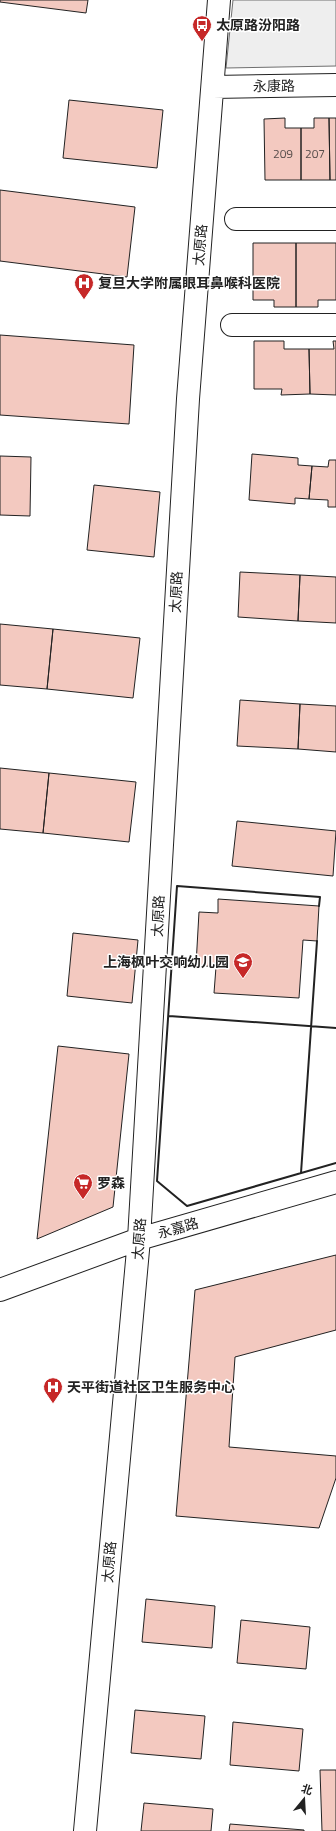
<svg xmlns="http://www.w3.org/2000/svg" width="336" height="1831" viewBox="0 0 336 1831" font-family="'Titillium Web','Noto Sans SC',sans-serif">
<style>
.green{fill:#eee;stroke:#6f6f6f}
.building{fill:#f3c9c0;stroke:#222}
.lines{fill:none;stroke-linecap:round;stroke-linejoin:round}
.minor-casing{stroke:#222;stroke-width:24}
.minor{stroke:#fff;stroke-width:22}
.wall{stroke:#222;stroke-width:2}
.labels{text-anchor:middle;stroke-width:3;stroke-linejoin:round;paint-order:stroke}
.number-label{font-size:12px;fill:#564c4a}
.poi-label{font-size:14px;font-weight:bold;fill:#222;stroke:#fff;text-anchor:start}
.street-label{font-size:14px;fill:#222;stroke:#fff}
</style>
<rect width="100%" height="100%" fill="#fff"/>
<path class="green" d="M 233,0 L 336,0 L 336,66 L 226,68 Z"/>
<path class="building" d="M 0,0 L 88,0 L 86,13 L 0,2 Z
M 69,100 L 163,110 L 157,168 L 63,158 Z
M 285,118 L 285,128 L 301,128 L 301,180 L 265,180 L 264,119 Z
M 314,118 L 329,118 L 330,180 L 301,180 L 301,128 L 314,128 Z
M 329,118 L 336,118 L 336,180 L 330,180 Z
M 0,190 L 135,207 L 127,277 L 0,261 Z
M 253,243 L 296,243 L 296,307 L 274,307 L 274,300 L 253,300 Z
M 296,243 L 336,243 L 336,300 L 318,300 L 318,307 L 296,307 Z
M 0,335 L 134,345 L 129,424 L 0,415 Z
M 254,341 L 284,341 L 284,349 L 309,349 L 310,394 L 281,395 L 282,389 L 254,389 Z
M 333,341 L 336,341 L 336,395 L 310,394 L 309,349 L 334,349 Z
M 252,454 L 298,458 L 298,465 L 312,466 L 309,499 L 295,498 L 295,504 L 249,500 Z
M 0,456 L 31,457 L 30,516 L 0,515 Z
M 329,460 L 336,460 L 336,507 L 328,507 L 328,500 L 309,499 L 312,466 L 328,467 Z
M 94,485 L 160,492 L 154,557 L 87,550 Z
M 240,572 L 300,575 L 298,621 L 238,617 Z
M 300,575 L 336,577 L 336,623 L 298,621 Z
M 0,624 L 53,629 L 47,689 L 0,685 Z
M 53,629 L 140,638 L 133,698 L 47,689 Z
M 240,700 L 300,704 L 298,749 L 237,746 Z
M 300,704 L 336,706 L 336,752 L 298,749 Z
M 0,768 L 49,773 L 43,833 L 0,829 Z
M 49,773 L 136,782 L 129,842 L 43,833 Z
M 237,821 L 336,831 L 333,876 L 232,866 Z
M 218,899 L 319,906 L 317,941 L 303,940 L 299,998 L 214,993 L 216,967 L 196,965 L 199,912 L 218,913 Z
M 73,933 L 138,940 L 132,1003 L 67,996 Z
M 58,1046 L 129,1054 L 113,1207 L 37,1239 Z
M 336,1255 L 336,1330 L 235,1357 L 229,1447 L 336,1456 L 336,1478 L 319,1528 L 176,1516 L 195,1290 Z
M 146,1599 L 215,1606 L 212,1648 L 142,1642 Z
M 241,1620 L 310,1627 L 306,1669 L 237,1663 Z
M 135,1710 L 205,1716 L 201,1759 L 131,1753 Z
M 233,1722 L 303,1729 L 299,1771 L 230,1765 Z
M 320,1770 L 336,1770 L 336,1831 L 322,1831 Z
M 144,1803 L 213,1809 L 211,1831 L 141,1831 Z
M 230,1824 L 304,1830 L 304,1831 L 229,1831 Z"/>
<g class="lines">
<defs>
<path id="minor" d="M 213,87 L 336,85
M 236,219 L 336,219
M 232,325 L 336,325
M 0,1290 L 139,1239 L 336,1182
M 85,1831 L 139,1239 L 188,399 L 219,0"/>
</defs>
<use href="#minor" class="minor-casing"/>
<use href="#minor" class="minor"/>
<path class="wall" d="M 319,906 L 320,897 L 177,886 L 157,1181 L 187,1206 L 336,1163
M 169,1016 L 336,1028
M 301,1173 L 317,941"/>
</g>
<defs>
<symbol id="bus-pin" viewBox="-11 -11 22 30"><path d="M0 17L-7.5 6A9.5 9.5 0 1 1 7.5 6Z" fill="#c62828" stroke="#fff"/><path d="M-5-6H5V4H4V6H2V4H-2V6H-4V4H-5ZM-3.5-4V0h7V-4ZM-3.5 1.2v1.5H-2V1.2ZM2 1.2v1.5H3.5V1.2Z" fill="#fff"/></symbol>
<symbol id="hospital-pin" viewBox="-11 -11 22 30"><path d="M0 17L-7.5 6A9.5 9.5 0 1 1 7.5 6Z" fill="#c62828" stroke="#fff"/><path d="M-5-5h3v3.5h4V-5h3V5h-3V1.5h-4V5h-3Z" fill="#fff"/></symbol>
<symbol id="school-pin" viewBox="-11 -11 22 30"><path d="M0 17L-7.5 6A9.5 9.5 0 1 1 7.5 6Z" fill="#c62828" stroke="#fff"/><path d="M0-5L7-2L0 1L-7-2ZM-4 1L0 2.5L4 1V4Q0 6-4 4Z" fill="#fff"/></symbol>
<symbol id="supermarket-pin" viewBox="-11 -11 22 30"><path d="M0 17L-7.5 6A9.5 9.5 0 1 1 7.5 6Z" fill="#c62828" stroke="#fff"/><path d="M-6-5.5h2.5l.6 2H6L4.5 2H-2.5L-4.4-4H-6ZM-1.5 3.2a1.3 1.3 0 1 0 .1 0ZM3 3.2a1.3 1.3 0 1 0 .1 0Z" fill="#fff"/></symbol>
</defs>
<g fill-rule="evenodd">
<use href="#bus-pin" x="191" y="14" width="22" height="30"/>
<use href="#hospital-pin" x="73" y="272" width="22" height="30"/>
<use href="#school-pin" x="232" y="951" width="22" height="30"/>
<use href="#supermarket-pin" x="72" y="1172" width="22" height="30"/>
<use href="#hospital-pin" x="42" y="1376" width="22" height="30"/>
</g>
<g class="labels">
<g class="number-label">
<text x="283" y="158">209</text>
<text x="315" y="158">207</text>
</g>
<g class="poi-label">
<text x="216" y="30">太原路汾阳路</text>
<text x="98" y="288">复旦大学附属眼耳鼻喉科医院</text>
<text x="229" y="967" text-anchor="end">上海枫叶交响幼儿园</text>
<text x="97" y="1188">罗森</text>
<text x="67" y="1392">天平街道社区卫生服务中心</text>
</g>
<g class="street-label">
<text transform="translate(274 86) rotate(-1)" y="5">永康路</text>
<text transform="translate(200 245) rotate(-85)" y="5">太原路</text>
<text transform="translate(176 592) rotate(-87)" y="5">太原路</text>
<text transform="translate(158 916) rotate(-87)" y="5">太原路</text>
<text transform="translate(178 1228) rotate(-16)" y="5">永嘉路</text>
<text transform="translate(139 1239) rotate(-86)" y="5">太原路</text>
<text transform="translate(109 1562) rotate(-85)" y="5">太原路</text>
</g>
</g>
<g transform="translate(304 1799) rotate(18)" stroke="#ffffff" stroke-width="3" paint-order="stroke">
<path d="M0-3L7 15L0 10L-7 15Z" fill="#222222"/>
<text y="-6" font-size="11" font-weight="bold" text-anchor="middle" fill="#222222">北</text>
</g>
</svg>
